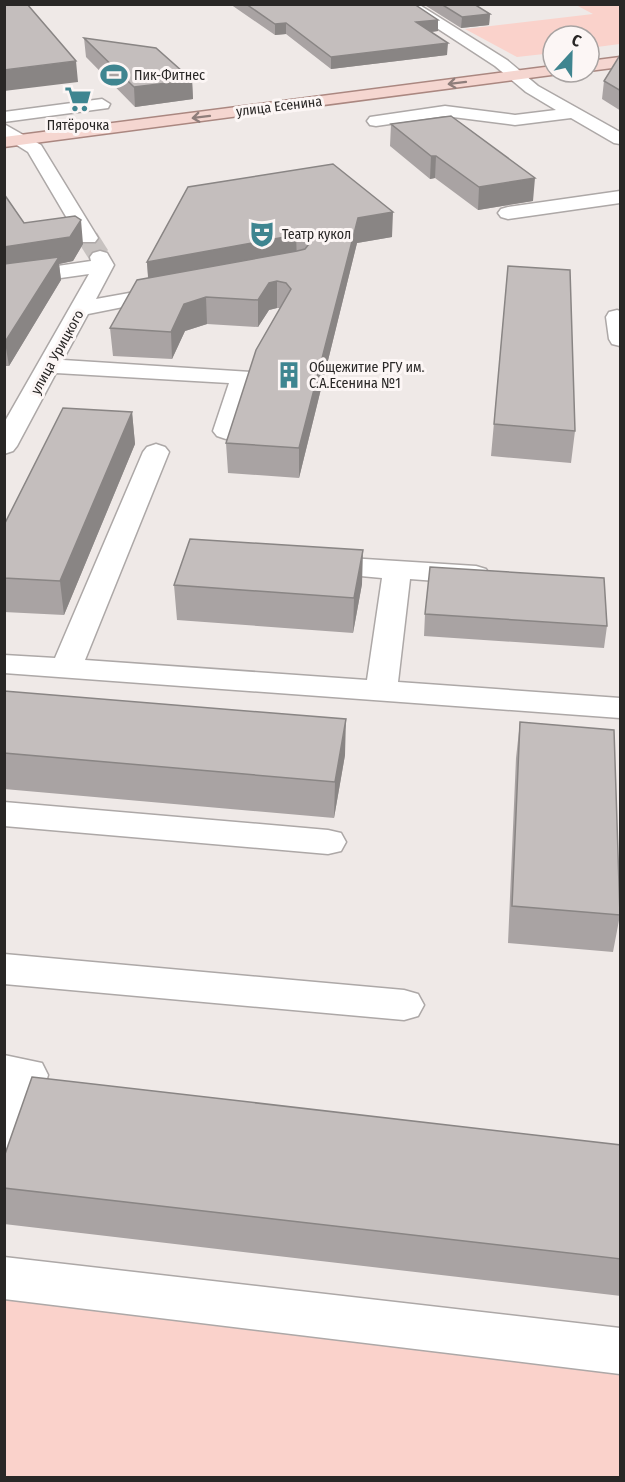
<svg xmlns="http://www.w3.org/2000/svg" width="625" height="1482" viewBox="0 0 625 1482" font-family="'Fira Sans Condensed',sans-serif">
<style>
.green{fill:#fad2cb}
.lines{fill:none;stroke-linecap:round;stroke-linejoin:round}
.minor-tunnel{stroke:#c7c2c0;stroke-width:21;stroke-dasharray:21 10;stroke-linecap:butt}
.minor-casing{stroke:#ada8a7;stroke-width:3}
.major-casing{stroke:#aa8780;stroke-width:3}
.minor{fill:#fff;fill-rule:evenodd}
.major{fill:#f5d6d0;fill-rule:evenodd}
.wall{fill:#a9a3a3}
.shaded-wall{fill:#898584}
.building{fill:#c4bebd;stroke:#898584;stroke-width:1.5}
.oneway{stroke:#8f7e7b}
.labels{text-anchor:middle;stroke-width:6;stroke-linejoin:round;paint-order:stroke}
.far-poi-label{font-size:14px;fill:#292726;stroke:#fcf6f5;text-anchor:start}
.far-street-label{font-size:14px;fill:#292726;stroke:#fcf6f5}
</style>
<rect width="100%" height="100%" fill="#efe9e7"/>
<path class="green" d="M 576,5 L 620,5 L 620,44 L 589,48 L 589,36 L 553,36 L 553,53 L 517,57 L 465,29 L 593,14 Z
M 4,1291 L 620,1362 L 620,1477 L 5,1477 Z"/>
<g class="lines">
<path class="minor-tunnel" d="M 88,238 L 100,257"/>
<defs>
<path id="minor" d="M 400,4 L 418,4 L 507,60 L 538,86 L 620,132 L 620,144 L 614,143 L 571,118 L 515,125 L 445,116 L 376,126 L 370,125 L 367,121 L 370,117 L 445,106 L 515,115 L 556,110 L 526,92 L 495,66 Z
M 102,99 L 110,104 L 108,108 L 4,122 L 4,112 Z
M 4,124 L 41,145 L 98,238 L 95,242 L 81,242 L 28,152 L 4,137 Z
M 620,191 L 620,203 L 508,219 L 501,217 L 498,213 L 501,209 L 508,207 Z
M 100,251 L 107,253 L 114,265 L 96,299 L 168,286 L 176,287 L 179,292 L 176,297 L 168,298 L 88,314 L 63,360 L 251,372 L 255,377 L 235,436 L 226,439 L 217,436 L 213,431 L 229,383 L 56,373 L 17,446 L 13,451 L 4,454 L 4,423 L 89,274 L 4,286 L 4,274 L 91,261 L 90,257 L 93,253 Z
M 617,310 L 620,311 L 620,346 L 612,344 L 609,339 L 606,317 L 609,312 Z
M 156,444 L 165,447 L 169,452 L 85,660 L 367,680 L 382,578 L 307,571 L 303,565 L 307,559 L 317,556 L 476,566 L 486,569 L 490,575 L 486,581 L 476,584 L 410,579 L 398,682 L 620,698 L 620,718 L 4,673 L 4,655 L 55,658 L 143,452 L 147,447 Z
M 4,802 L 328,830 L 341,833 L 346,842 L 341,851 L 328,854 L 4,826 Z
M 4,954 L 404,990 L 418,994 L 424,1005 L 418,1016 L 404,1020 L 4,984 Z
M 4,1055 L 42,1063 L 48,1075 L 26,1148 L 19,1161 L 4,1166 Z
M 4,1257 L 620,1328 L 620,1374 L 4,1299 Z"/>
<path id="major" d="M 620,57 L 620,67 L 589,71 L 589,61 Z
M 553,66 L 553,72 L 560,72 L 559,74 L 4,147 L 4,137 Z"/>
</defs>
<use href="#minor" class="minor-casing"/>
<use href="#major" class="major-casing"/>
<use href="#minor" class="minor"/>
<use href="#major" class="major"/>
</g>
<path class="wall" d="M 230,4 L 414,4 L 438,20 L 438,31 L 431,32 L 447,55 L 331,69 L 286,34 L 275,35 Z
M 423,4 L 476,4 L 475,5 L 490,14 L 489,25 L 461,28 Z
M 84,38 L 192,80 L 193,99 L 135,107 L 86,57 Z
M 621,55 L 621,111 L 602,99 L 604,81 Z
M 391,124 L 533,201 L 478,210 L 435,178 L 430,179 L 390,146 Z
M 188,187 L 392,237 L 357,243 L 299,478 L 228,473 L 226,443 L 280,308 L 277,308 L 269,310 L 258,327 L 207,324 L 185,331 L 172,359 L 113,356 L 110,328 L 148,278 L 147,262 Z
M 4,194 L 24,223 L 83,244 L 73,261 L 59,264 L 61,280 L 9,366 L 4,366 Z
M 508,266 L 575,431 L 571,463 L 491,456 Z
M 132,412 L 135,444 L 64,615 L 4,612 L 4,525 Z
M 362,584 L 353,633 L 177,620 L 174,585 Z
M 425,614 L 607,626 L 604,648 L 424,636 Z
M 4,691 L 345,755 L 334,818 L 4,789 Z
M 520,722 L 620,915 L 613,952 L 508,943 L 516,758 Z
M 621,1145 L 621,1296 L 4,1224 L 4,1157 Z"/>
<path class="shaded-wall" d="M 490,14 L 489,25 L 461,28 L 462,17 Z
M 438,20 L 438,31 L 416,34 L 416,22 Z
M 286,23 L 286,34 L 275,35 L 275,24 Z
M 448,43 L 447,55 L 331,69 L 331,57 Z
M 76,61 L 78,82 L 4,91 L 4,70 Z
M 192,80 L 193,99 L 135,107 L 134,87 Z
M 431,156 L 436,156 L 435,178 L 430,179 Z
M 535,178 L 533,201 L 478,210 L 479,187 Z
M 393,212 L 392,237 L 357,243 L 299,478 L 299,448 L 358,218 Z
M 81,220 L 83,244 L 73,261 L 59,264 L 61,280 L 9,366 L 5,342 L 4,247 Z
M 296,235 L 297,261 L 149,288 L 147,262 Z
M 277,281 L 277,308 L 269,310 L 258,327 L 258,300 L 269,283 Z
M 206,297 L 207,324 L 185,331 L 172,359 L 171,332 L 184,304 Z
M 132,412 L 135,444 L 64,615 L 60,581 Z
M 363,550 L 362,584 L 353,633 L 354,598 Z
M 346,719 L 345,755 L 334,818 L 335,782 Z"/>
<path class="building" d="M 4,4 L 27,4 L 76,61 L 4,70 Z
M 246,4 L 414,4 L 438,20 L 416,22 L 448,43 L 331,57 L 286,23 L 275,24 Z
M 441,4 L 474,4 L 490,14 L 462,17 Z
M 84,38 L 156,48 L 192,80 L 134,87 Z
M 620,55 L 621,55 L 621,91 L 604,81 Z
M 451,116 L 535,178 L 479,187 L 436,156 L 431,156 L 391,124 Z
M 333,164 L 393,212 L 358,218 L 299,448 L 226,443 L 256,350 L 291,289 L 286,283 L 277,281 L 269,283 L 258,300 L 206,297 L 184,304 L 171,332 L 110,328 L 137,280 L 297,251 L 305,249 L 309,244 L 306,238 L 296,235 L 147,262 L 188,187 Z
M 4,194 L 24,223 L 75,216 L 81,220 L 70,237 L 4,247 Z
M 59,257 L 5,342 L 4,342 L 4,264 Z
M 508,266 L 570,270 L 575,431 L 494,424 Z
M 63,408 L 132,412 L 60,581 L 4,578 L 4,525 Z
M 190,539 L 363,550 L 354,598 L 174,585 Z
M 430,567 L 604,578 L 607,626 L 425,614 Z
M 4,691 L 346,719 L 335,782 L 4,753 Z
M 520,722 L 614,730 L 620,915 L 512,906 Z
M 32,1077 L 621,1145 L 621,1259 L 4,1188 L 4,1157 Z"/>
<defs><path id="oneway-shaft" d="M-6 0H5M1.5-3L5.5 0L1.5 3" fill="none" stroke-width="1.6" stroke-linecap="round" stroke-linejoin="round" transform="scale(1.5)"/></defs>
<g class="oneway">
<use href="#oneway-shaft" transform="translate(457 83) rotate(173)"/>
<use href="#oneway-shaft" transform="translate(201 117) rotate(173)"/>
</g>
<defs>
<symbol id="stadium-bare" viewBox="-9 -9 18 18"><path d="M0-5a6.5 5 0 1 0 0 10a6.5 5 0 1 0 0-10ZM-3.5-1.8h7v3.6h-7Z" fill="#3f8590" stroke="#fcf6f5" stroke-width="2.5" paint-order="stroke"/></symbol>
<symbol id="supermarket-bare" viewBox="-9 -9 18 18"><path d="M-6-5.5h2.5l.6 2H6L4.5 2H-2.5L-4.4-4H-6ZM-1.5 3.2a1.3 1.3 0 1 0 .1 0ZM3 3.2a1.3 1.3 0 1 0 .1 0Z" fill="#3f8590" stroke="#fcf6f5" stroke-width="2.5" paint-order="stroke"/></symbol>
<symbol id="theatre-bare" viewBox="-9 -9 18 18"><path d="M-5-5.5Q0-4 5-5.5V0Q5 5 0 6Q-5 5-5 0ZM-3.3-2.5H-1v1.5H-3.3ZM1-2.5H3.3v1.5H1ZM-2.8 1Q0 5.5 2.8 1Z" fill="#3f8590" stroke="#fcf6f5" stroke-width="2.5" paint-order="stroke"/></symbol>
<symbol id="building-bare" viewBox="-9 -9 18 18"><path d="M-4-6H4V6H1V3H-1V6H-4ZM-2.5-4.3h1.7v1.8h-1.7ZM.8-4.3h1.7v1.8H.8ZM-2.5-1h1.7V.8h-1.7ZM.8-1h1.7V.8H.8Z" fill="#3f8590" stroke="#fcf6f5" stroke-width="2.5" paint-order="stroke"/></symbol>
</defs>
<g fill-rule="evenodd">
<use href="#stadium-bare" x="95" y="56" width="38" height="38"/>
<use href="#supermarket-bare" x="59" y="80" width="38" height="38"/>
<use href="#theatre-bare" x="243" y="215" width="38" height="38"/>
<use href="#building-bare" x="270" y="356" width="38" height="38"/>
</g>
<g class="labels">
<g class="far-poi-label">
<text x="134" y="80">Пик-Фитнес</text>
<text x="78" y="130" text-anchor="middle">Пятёрочка</text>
<text x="282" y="239">Театр кукол</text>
<text x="309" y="372">Общежитие РГУ им.<tspan x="309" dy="16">С.А.Есенина №1</tspan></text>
</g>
<g class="far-street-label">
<text transform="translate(279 106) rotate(-7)" y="5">улица Есенина</text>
<text transform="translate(57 352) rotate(-61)" y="5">улица Урицкого</text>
</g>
</g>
<rect width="625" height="1482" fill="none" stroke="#292726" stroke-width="12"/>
<g transform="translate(571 54) rotate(22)"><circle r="28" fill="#fcf6f5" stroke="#a8a3a2" stroke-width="1.5"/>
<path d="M0-4.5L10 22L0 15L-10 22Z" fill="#3f8590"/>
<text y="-9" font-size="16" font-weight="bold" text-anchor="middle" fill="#292726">С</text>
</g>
</svg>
